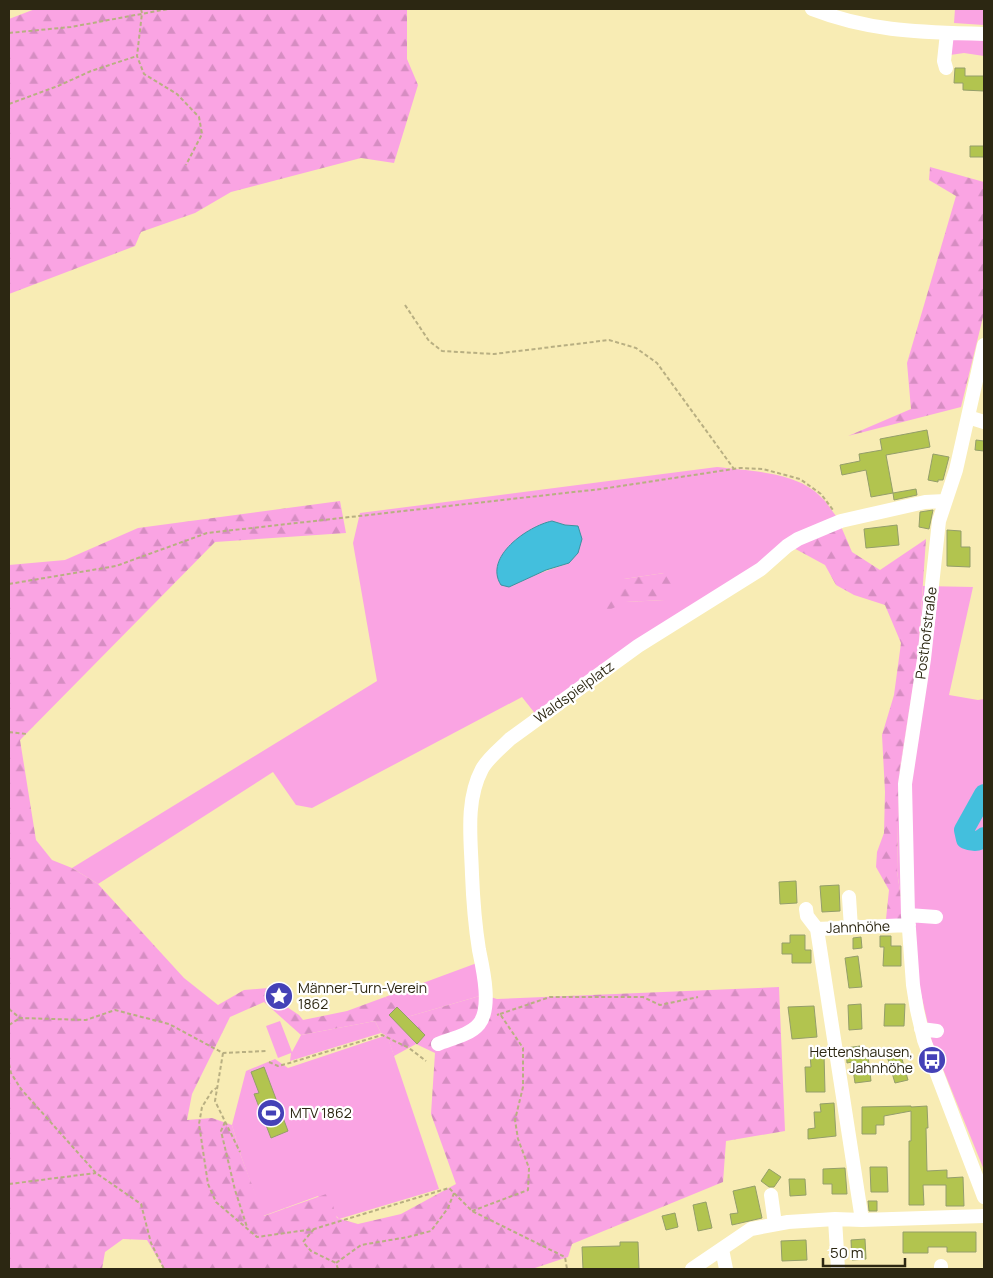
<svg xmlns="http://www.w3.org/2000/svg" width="993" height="1278" viewBox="0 0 993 1278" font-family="Manrope,sans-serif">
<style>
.green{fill:#faa4e3;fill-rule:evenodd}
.forest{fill:url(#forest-firs);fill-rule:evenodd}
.water{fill:#43bfdd;stroke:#3c91a0}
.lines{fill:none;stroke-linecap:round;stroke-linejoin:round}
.river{stroke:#43bfdd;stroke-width:20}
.building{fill:#b2c44f;stroke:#949e6a}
.path{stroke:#b8af82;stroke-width:2;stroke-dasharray:4 2.5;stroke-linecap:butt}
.minor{stroke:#fff;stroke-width:14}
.labels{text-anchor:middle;stroke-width:4.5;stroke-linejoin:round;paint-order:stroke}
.street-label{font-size:14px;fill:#2c2712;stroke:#fff}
.poi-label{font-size:14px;fill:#2c2712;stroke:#fff;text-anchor:start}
</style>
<defs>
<pattern id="forest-firs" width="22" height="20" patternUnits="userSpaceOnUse" patternTransform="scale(1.25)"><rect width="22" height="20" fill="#faa4e3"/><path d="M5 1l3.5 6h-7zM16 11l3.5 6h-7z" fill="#d68dc2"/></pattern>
</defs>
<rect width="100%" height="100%" fill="#f8ecb4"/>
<path class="green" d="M 955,9 L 984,9 L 984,25 L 954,23 Z
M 951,38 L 984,40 L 984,56 L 964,53 L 950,55 Z
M 717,467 C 750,471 798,472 821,497 C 827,502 831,510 836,516 L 537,716 L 522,697 L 312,808 L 296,805 L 273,772 L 98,884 L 72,868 L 377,681 L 353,543 L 360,513 ZM 552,521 L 565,525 L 578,526 L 580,533 L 569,563 L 535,575 L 509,587 L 499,562 C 510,542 530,526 552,521 ZM 664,573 L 664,600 L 626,602 L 624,579 Z
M 923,586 L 973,587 L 949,695 L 978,700 L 984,699 L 984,1170 L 932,1042 L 904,919 L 897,871 L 899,773 L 918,656 Z
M 477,963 L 483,995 L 407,1017 L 385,997 Z
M 280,1021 L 292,1052 L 301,1035 L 375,1021 L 381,1033 L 290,1061 L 291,1053 L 278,1058 L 266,1026 Z
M 387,1035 L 439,1189 L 339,1219 L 318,1196 L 263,1216 L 241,1156 L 232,1125 L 246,1071 L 275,1059 L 288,1068 Z"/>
<path class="forest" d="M 35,9 L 407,9 L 407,59 L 418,85 L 394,163 L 361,158 L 231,192 L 195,213 L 141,232 L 135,246 L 9,294 L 9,19 Z
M 930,167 L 984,182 L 984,313 L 961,407 L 848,436 L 911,409 L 907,363 L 956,196 L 929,180 Z
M 340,501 L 346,533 L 215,542 L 20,740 L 36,840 L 52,860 L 72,868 L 98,884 L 184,978 L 218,1005 L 244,990 L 268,988 L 287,1007 L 299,1015 L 303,1020 L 347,1011 L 385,997 L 397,1007 L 389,1015 L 417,1044 L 425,1035 L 407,1017 L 483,995 L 497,999 L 779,987 L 785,1131 L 726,1141 L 723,1182 L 572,1244 L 568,1257 L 532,1269 L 164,1269 L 147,1240 L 123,1239 L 105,1252 L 102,1269 L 9,1269 L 9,565 L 65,560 L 138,528 ZM 264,1002 L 301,1035 L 375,1021 L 381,1033 L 387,1036 L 394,1056 L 416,1044 L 435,1053 L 431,1114 L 456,1184 L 401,1214 L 358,1224 L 337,1218 L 329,1193 L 264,1216 L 241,1156 L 232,1125 L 212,1118 L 187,1120 L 192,1094 L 230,1017 Z
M 840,524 L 852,552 L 880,570 L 926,539 L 918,656 L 899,773 L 897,871 L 904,919 L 886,919 L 889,890 L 876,867 L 877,852 L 884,833 L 885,792 L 882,735 L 894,695 L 901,643 L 885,605 L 854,595 L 836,585 L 825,565 L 790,546 Z
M 664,573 L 676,587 L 664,600 L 626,602 L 607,611 L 600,600 L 624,579 Z"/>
<path class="water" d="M 552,521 L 565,525 L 578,526 L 582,539 L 578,553 L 569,563 L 546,570 L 509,587 L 501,585 C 483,557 528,526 552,521 Z"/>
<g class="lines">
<path class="river" d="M 984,794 L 964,830 L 966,839 C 973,842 979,842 984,837"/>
</g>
<path class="building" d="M 955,68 L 965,68 L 965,76 L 984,76 L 984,91 L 963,90 L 963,83 L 954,83 Z
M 970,146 L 984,146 L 984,157 L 970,157 Z
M 927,430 L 930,447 L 886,455 L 893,493 L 871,497 L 866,470 L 842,475 L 840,465 L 860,461 L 859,454 L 882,450 L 880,439 Z
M 976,440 L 984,441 L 984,451 L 975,450 Z
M 933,454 L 949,457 L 943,480 L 938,480 L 938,482 L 928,480 Z
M 916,489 L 917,495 L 894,500 L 893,493 Z
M 933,510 L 929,529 L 919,527 L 920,512 Z
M 897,525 L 899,545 L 866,548 L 864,529 Z
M 947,530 L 961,531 L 961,547 L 970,547 L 970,567 L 947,566 Z
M 796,881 L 797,903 L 780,904 L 779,882 Z
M 839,885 L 840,911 L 822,912 L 820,886 Z
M 790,935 L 805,935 L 805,950 L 811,950 L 811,963 L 792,963 L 792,954 L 782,954 L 782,943 L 790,943 Z
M 880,936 L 891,936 L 891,946 L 901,946 L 901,966 L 883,966 L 884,947 L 880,947 Z
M 861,937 L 862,948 L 853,949 L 853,938 Z
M 858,956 L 862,987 L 849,988 L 845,958 Z
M 861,1004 L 862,1029 L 849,1030 L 848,1005 Z
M 885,1004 L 905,1004 L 904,1026 L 884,1026 Z
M 814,1006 L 817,1037 L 792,1039 L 788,1007 Z
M 397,1007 L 425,1035 L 417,1044 L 389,1015 Z
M 860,1046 L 861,1057 L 868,1056 L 871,1081 L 855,1083 L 852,1062 L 847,1063 L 846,1048 Z
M 900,1052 L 908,1080 L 895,1083 L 887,1056 Z
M 810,1054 L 824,1054 L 825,1092 L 806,1092 L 805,1067 L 811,1067 Z
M 264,1067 L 288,1131 L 271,1138 L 254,1094 L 259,1093 L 251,1072 Z
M 834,1103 L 836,1136 L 808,1139 L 808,1129 L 815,1128 L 814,1112 L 821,1112 L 820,1104 Z
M 911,1106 L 911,1107 L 927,1106 L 928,1128 L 926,1128 L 927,1171 L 947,1170 L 947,1178 L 963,1177 L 964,1206 L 946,1206 L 946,1185 L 923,1185 L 924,1205 L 909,1205 L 909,1141 L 911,1141 L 911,1111 L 884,1116 L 884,1125 L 876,1125 L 876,1134 L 862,1134 L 862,1107 Z
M 870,1167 L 887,1167 L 888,1192 L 871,1192 Z
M 845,1168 L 847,1194 L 832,1194 L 832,1184 L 823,1184 L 823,1169 Z
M 769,1169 L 781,1177 L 774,1187 L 769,1187 L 761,1181 Z
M 789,1179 L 805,1179 L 806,1195 L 790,1196 Z
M 755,1186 L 762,1218 L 732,1225 L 730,1214 L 738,1213 L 733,1191 Z
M 868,1201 L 877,1201 L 877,1211 L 869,1211 Z
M 706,1202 L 712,1228 L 698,1231 L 693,1205 Z
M 675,1213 L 678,1227 L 666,1230 L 662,1216 Z
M 903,1232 L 976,1232 L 976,1252 L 947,1252 L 947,1247 L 928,1247 L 928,1253 L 903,1253 Z
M 865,1239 L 866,1259 L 852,1260 L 851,1240 Z
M 806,1240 L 807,1260 L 782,1261 L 781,1241 Z
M 620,1242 L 638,1242 L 639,1269 L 583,1269 L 582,1247 L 620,1246 Z"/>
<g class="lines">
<path class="path" d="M 141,9 L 142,13 L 137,56 L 144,74 L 177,94 L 199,117 L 202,134 L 186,165
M 9,33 L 71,27 L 168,9
M 9,104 L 58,86 L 91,71 L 137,56
M 405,305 L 429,341 L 442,351 L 494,354 L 609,340 L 636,348 L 657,363 L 734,469
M 9,584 L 116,566 L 207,533 L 601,489 L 740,468 L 763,469 L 800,479 L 821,494 L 833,510
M 9,732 L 27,734
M 9,1009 L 20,1018 L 86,1020 L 115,1010 L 169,1024 L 223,1053 L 266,1051
M 500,1014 L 550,997 L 643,997 L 660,1005 L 698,997
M 9,1025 L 20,1018
M 223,1053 L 215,1101 L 240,1152
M 269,1062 L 278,1066 L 286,1064 L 382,1035 L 409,1048 L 426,1061
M 9,1064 L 11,1073 L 21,1089 L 96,1173 L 141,1204 L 151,1243 L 164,1269
M 218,1087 L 212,1091 L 202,1107 L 199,1124 L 208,1184 L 216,1202 L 257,1237 L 314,1229 L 449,1188 L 472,1211 L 565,1257 L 567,1269
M 225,1122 L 221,1131 L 235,1190 L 247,1227
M 9,1184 L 96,1173
M 472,1211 L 528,1190 L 529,1168 L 518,1139 L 515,1120 L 523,1087 L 523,1048 L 500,1014 L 497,1015
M 314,1229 L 303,1242 L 311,1251 L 336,1263
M 338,1269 L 336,1263 L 361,1245 L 408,1237 L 431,1231 L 448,1208 L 454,1193"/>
<path class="minor" d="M 812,9 C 871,32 922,32 984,34
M 946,68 L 944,61 L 947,33
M 984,345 L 956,470 L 939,521 L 924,659 L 905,784 L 908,915 L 913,985 L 917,1010 L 924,1040 L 984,1197
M 968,417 L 984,422
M 849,897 L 851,928
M 806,909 L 807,916 L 817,929
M 908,915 L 936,917
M 921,1029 L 937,1031
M 438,1044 C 450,1039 470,1035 479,1024 C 492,1008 483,969 479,950 C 475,925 473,900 472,874 C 471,840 465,801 482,769 C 488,758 501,748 510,739 L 638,646 L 761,569 L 787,546 L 798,539 L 841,521 L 925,502 L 945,501
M 771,1195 L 775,1224
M 835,1219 L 838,1269
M 862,1220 L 817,929 L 909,925
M 722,1249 L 726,1269
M 941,1266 L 941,1269
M 692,1269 L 751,1229 L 788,1222 L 835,1219 L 862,1220 L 984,1216"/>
</g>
<defs>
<symbol id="sight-disc" viewBox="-11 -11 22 22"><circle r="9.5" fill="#4441b7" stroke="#fff"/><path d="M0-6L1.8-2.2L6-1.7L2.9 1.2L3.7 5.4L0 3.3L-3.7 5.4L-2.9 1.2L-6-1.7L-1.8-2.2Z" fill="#fff"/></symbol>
<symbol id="bus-disc" viewBox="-11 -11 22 22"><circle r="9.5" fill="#4441b7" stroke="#fff"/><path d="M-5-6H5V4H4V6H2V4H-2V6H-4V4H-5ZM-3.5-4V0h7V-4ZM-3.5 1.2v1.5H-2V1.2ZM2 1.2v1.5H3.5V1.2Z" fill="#fff"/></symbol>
<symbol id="stadium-disc" viewBox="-11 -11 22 22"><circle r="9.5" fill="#4441b7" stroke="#fff"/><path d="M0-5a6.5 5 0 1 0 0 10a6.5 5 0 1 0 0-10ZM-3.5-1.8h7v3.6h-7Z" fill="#fff"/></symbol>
</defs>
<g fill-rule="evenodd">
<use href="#sight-disc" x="263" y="980" width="32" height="32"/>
<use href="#bus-disc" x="916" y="1044" width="32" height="32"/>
<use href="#stadium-disc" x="255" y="1097" width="32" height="32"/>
</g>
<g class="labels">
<g class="street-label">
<text transform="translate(926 633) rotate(-83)" y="5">Posthofstraße</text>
<text transform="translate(574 692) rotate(-36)" y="5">Waldspielplatz</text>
<text transform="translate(858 927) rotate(-2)" y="5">Jahnhöhe</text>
</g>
<g class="poi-label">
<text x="298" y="993">Männer-Turn-Verein<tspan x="298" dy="16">1862</tspan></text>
<text x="913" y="1057" text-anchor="end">Hettenshausen,<tspan x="913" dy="16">Jahnhöhe</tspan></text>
<text x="290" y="1118">MTV 1862</text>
</g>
</g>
<rect width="993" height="1278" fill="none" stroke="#2c2712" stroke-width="20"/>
<path d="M823 1258v8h82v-8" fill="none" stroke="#2c2712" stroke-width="2.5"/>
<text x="830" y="1258" font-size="15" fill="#2c2712" stroke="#ffffff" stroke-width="4" paint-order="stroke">50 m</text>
</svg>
